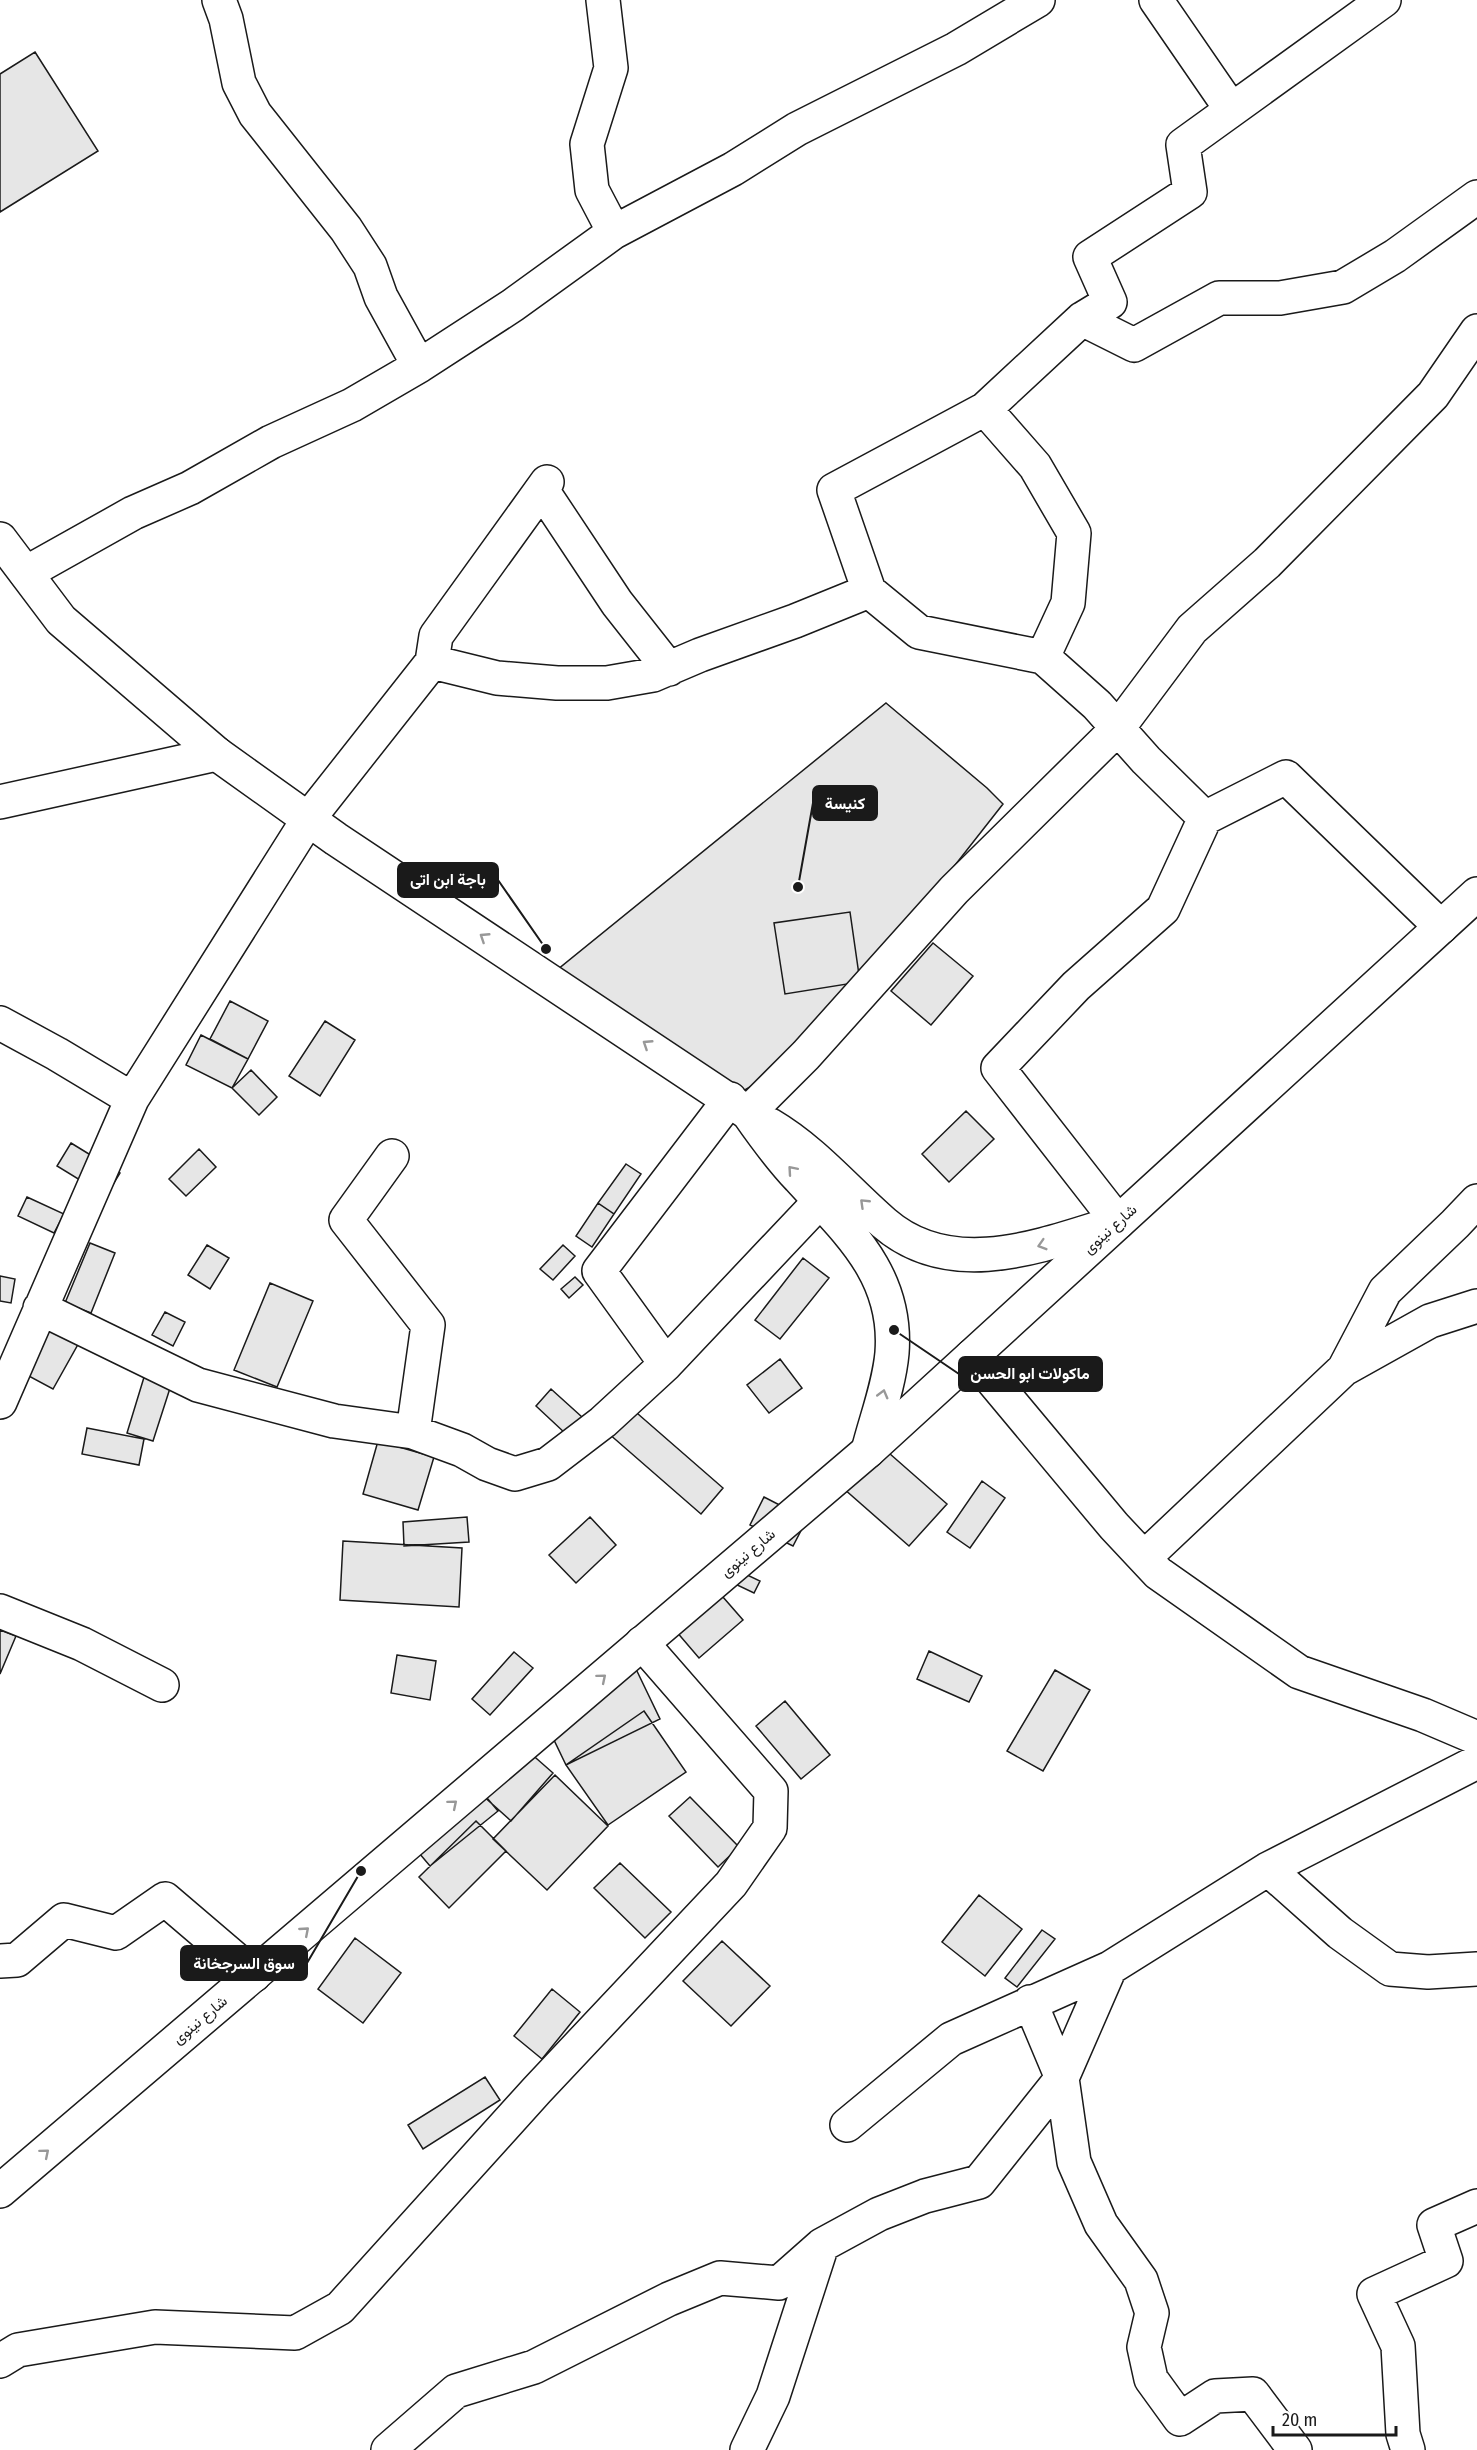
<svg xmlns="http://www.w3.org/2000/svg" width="1477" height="2450" viewBox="0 0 1477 2450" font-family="'Fira Sans Condensed',Vazirmatn,sans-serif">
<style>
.building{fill:#e6e6e6;stroke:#1a1a1a;stroke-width:1.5}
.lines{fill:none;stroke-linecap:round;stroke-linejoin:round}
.minor-casing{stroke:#1a1a1a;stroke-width:36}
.tertiary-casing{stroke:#1a1a1a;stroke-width:36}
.secondary-casing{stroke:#1a1a1a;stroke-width:36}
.minor{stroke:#fff;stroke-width:33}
.tertiary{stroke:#fff;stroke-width:33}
.secondary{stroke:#fff;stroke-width:33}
.oneway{stroke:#989898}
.labels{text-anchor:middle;stroke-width:4.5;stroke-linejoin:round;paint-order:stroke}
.street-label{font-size:15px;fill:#1a1a1a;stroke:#fff}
.leader{fill:none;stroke:#1a1a1a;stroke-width:2}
.callout-dot{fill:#1a1a1a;stroke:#fff;stroke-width:2}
.callout{fill:#1a1a1a;stroke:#1a1a1a;stroke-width:2}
.callout-label{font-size:16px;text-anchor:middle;font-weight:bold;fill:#fff}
</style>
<rect width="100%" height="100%" fill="#fff"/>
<path class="building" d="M 35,52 L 98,151 L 0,212 L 0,74 Z
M 886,703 L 987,788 L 1003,804 L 806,1055 L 743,1091 L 557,970 Z
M 850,912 L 860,982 L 785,994 L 774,923 Z
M 933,943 L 973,976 L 931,1025 L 891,991 Z
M 230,1001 L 268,1021 L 248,1059 L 210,1039 Z
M 325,1021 L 355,1040 L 320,1096 L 289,1076 Z
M 201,1035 L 248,1059 L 232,1088 L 186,1065 Z
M 251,1070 L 277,1097 L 259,1115 L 232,1088 Z
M 966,1111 L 994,1139 L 949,1182 L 922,1154 Z
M 71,1143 L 120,1173 L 106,1196 L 57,1166 Z
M 199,1149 L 216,1167 L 186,1196 L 169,1179 Z
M 626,1164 L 641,1174 L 614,1214 L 598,1203 Z
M 27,1197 L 64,1214 L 54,1233 L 18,1216 Z
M 598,1203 L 614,1214 L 592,1247 L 576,1236 Z
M 90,1243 L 115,1253 L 91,1313 L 65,1303 Z
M 207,1245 L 229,1258 L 210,1289 L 188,1275 Z
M 563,1245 L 575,1256 L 553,1280 L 540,1269 Z
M 803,1258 L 829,1278 L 780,1339 L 755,1320 Z
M 0,1276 L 15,1279 L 11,1303 L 0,1301 Z
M 575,1277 L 583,1285 L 569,1298 L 561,1289 Z
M 270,1283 L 313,1301 L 277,1387 L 234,1370 Z
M 165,1312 L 185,1322 L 173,1346 L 152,1335 Z
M 52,1323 L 81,1339 L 53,1389 L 25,1374 Z
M 780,1359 L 802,1388 L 769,1413 L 747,1385 Z
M 145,1374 L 172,1382 L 153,1441 L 127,1433 Z
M 551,1389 L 582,1417 L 566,1434 L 536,1406 Z
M 630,1407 L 723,1488 L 701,1514 L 608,1433 Z
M 87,1428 L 144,1439 L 139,1465 L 82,1454 Z
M 865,1432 L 947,1504 L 909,1546 L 827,1474 Z
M 378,1441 L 434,1457 L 418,1510 L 363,1494 Z
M 982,1481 L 1005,1498 L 970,1548 L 947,1532 Z
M 764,1497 L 807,1519 L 793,1546 L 750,1525 Z
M 467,1517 L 469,1542 L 404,1546 L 403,1522 Z
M 590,1517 L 616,1545 L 576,1583 L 549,1555 Z
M 343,1541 L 462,1548 L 459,1607 L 340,1600 Z
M 720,1562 L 760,1581 L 754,1593 L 714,1574 Z
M 702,1573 L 743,1620 L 699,1658 L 658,1610 Z
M 0,1630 L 16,1636 L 0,1674 Z
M 929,1651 L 982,1676 L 969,1702 L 917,1679 Z
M 514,1652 L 533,1668 L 490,1715 L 472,1699 Z
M 397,1655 L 436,1661 L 430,1700 L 391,1693 Z
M 635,1667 L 660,1719 L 566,1765 L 541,1713 Z
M 1055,1670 L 1090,1690 L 1043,1771 L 1007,1751 Z
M 785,1701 L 830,1755 L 801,1779 L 756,1726 Z
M 644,1711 L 686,1772 L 608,1825 L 566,1765 Z
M 512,1737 L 553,1773 L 511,1821 L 471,1785 Z
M 555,1775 L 608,1826 L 547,1890 L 493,1839 Z
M 470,1778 L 498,1811 L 430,1866 L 403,1834 Z
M 690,1797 L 739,1847 L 718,1867 L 669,1816 Z
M 476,1821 L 506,1851 L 449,1908 L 419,1877 Z
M 620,1863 L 671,1912 L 645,1938 L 594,1888 Z
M 979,1895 L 1022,1929 L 985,1976 L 942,1942 Z
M 1042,1930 L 1055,1939 L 1017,1987 L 1005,1978 Z
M 355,1938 L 401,1973 L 363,2023 L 318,1989 Z
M 722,1941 L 770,1986 L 731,2026 L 683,1981 Z
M 552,1989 L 580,2012 L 542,2059 L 514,2036 Z
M 485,2077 L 500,2100 L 423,2149 L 408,2125 Z"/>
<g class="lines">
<defs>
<path id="minor" d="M 219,0 L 226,19 L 239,83 L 255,114 L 346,229 L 370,266 L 381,297 L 419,366
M 1156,0 L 1231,109
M 1384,0 L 1183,145 L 1190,192 L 1090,257 L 1110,302 L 1082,319 L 985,409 L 834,490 L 869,591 L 919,632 L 1043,657 L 1097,705 L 1146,760 L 1205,818 L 1286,777 L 1441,927
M 614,232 L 733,169 L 797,129 L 956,49 L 1038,0
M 1082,319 L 1134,345 L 1219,298 L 1280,298 L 1343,287 L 1395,256 L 1477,197
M 985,409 L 1035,466 L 1074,533 L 1068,603 L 1043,657
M 542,490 L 617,603 L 669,669
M 26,573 L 133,513 L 190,488 L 271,442 L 352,405 L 419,366 L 513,305 L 614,232 L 592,190 L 587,144 L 611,68 L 603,0
M 432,662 L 497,678 L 557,683 L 607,683 L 653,675 L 700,655 L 795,621 L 869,591
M 0,802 L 217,754
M 0,1023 L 57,1054 L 132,1099
M 748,1113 L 806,1055 L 954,890 L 1118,728 L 1192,629 L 1267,563 L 1433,395 L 1477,331
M 392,1156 L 346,1220 L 428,1325 L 413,1432
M 1118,1222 L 998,1068 L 1076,986 L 1163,909 L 1205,818
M 40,1308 L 198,1385 L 334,1421 L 413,1432 L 462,1450 L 487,1464 L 515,1474 L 548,1464 L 603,1422 L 666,1364 L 821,1200
M 972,1356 L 1114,1526 L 1158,1573 L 1299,1672 L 1423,1715 L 1477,1738
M 666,1364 L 599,1271 L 730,1099
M 1344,1369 L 1385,1291 L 1455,1224 L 1477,1201
M 0,1402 L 132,1099 L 309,818 L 432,662 L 436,636 L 547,482
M 1144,1558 L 1344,1369 L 1430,1321 L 1477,1306
M 0,1611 L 82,1644 L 162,1685
M 1268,1869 L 1340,1933 L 1390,1969 L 1428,1972 L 1477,1969
M 0,1961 L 17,1960 L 64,1920 L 116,1933 L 165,1899 L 254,1975
M 1110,1968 L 1268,1869 L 1477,1762
M 1030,2002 L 1062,2078 L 1074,2162 L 1101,2224 L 1141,2280 L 1152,2313 L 1144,2347 L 1151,2379 L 1180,2419 L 1215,2396 L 1253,2394 L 1295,2450
M 822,2245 L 879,2214 L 925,2196 L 979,2182 L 1062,2078 L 1110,1968 L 951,2039 L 847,2125
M 0,2361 L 18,2350 L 155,2327 L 295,2333 L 340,2308 L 537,2090 L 731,1884 L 770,1828 L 771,1791 L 642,1643
M 388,2450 L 456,2391 L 534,2367 L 669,2299 L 720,2278 L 779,2283 L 822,2245 L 773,2396 L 747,2450
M 1408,2450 L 1403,2434 L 1398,2346 L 1374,2294 L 1446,2261 L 1434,2225 L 1477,2206"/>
<path id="tertiary" d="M 0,539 L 61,620 L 217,754 L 336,839 L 748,1113 C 764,1136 780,1158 799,1178 C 847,1231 898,1274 892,1353 C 889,1386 876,1419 868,1451
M 770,1125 C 814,1151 846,1190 884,1223 C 952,1282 1043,1245 1118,1222"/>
<path id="secondary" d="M 0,2191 L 868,1451 L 1477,894"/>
</defs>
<use href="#minor" class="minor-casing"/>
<use href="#tertiary" class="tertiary-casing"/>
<use href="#secondary" class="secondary-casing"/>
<use href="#minor" class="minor"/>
<use href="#tertiary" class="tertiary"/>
<use href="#secondary" class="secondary"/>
</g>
<defs><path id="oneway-chevron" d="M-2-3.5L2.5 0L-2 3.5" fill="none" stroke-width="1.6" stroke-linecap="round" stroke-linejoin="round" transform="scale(1.5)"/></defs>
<g class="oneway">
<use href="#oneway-chevron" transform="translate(484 937) rotate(-147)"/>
<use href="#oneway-chevron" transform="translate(647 1044) rotate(-147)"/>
<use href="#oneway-chevron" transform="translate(792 1170) rotate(-131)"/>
<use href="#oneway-chevron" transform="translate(864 1203) rotate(-136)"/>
<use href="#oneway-chevron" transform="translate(1042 1245) rotate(163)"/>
<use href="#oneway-chevron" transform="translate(883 1394) rotate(-75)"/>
<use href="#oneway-chevron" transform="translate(602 1678) rotate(-40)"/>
<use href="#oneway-chevron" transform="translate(453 1804) rotate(-40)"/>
<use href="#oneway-chevron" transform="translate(305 1931) rotate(-41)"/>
<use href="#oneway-chevron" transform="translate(45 2153) rotate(-40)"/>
</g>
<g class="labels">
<g class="street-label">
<text transform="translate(1110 1229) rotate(-42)" y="5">شارع نينوى</text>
<text transform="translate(748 1553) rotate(-40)" y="5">شارع نينوى</text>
<text transform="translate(200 2020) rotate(-40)" y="5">شارع نينوى</text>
</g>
</g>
<path class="leader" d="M798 887L813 803M546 949L498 880M894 1330L959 1374M361 1871L307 1963"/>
<g class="callout-dot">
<circle cx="798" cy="887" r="6"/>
<circle cx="546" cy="949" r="6"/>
<circle cx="894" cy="1330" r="6"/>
<circle cx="361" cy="1871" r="6"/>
</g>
<g class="callout">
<rect x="813" y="786" width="64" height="34" rx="6"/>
<rect x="398" y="863" width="100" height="34" rx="6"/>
<rect x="959" y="1357" width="143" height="34" rx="6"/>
<rect x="181" y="1946" width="126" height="34" rx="6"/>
</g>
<g class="callout-label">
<text x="845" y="809">كنيسة</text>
<text x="448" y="885">باجة ابن اتى</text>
<text x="1030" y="1379">ماكولات ابو الحسن</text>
<text x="244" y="1969">سوق السرجخانة</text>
</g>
<path d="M1273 2426v9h123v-9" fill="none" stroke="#1a1a1a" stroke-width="3"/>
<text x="1282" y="2426" font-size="18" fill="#1a1a1a" stroke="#ffffff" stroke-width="4.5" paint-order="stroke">20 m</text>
</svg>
